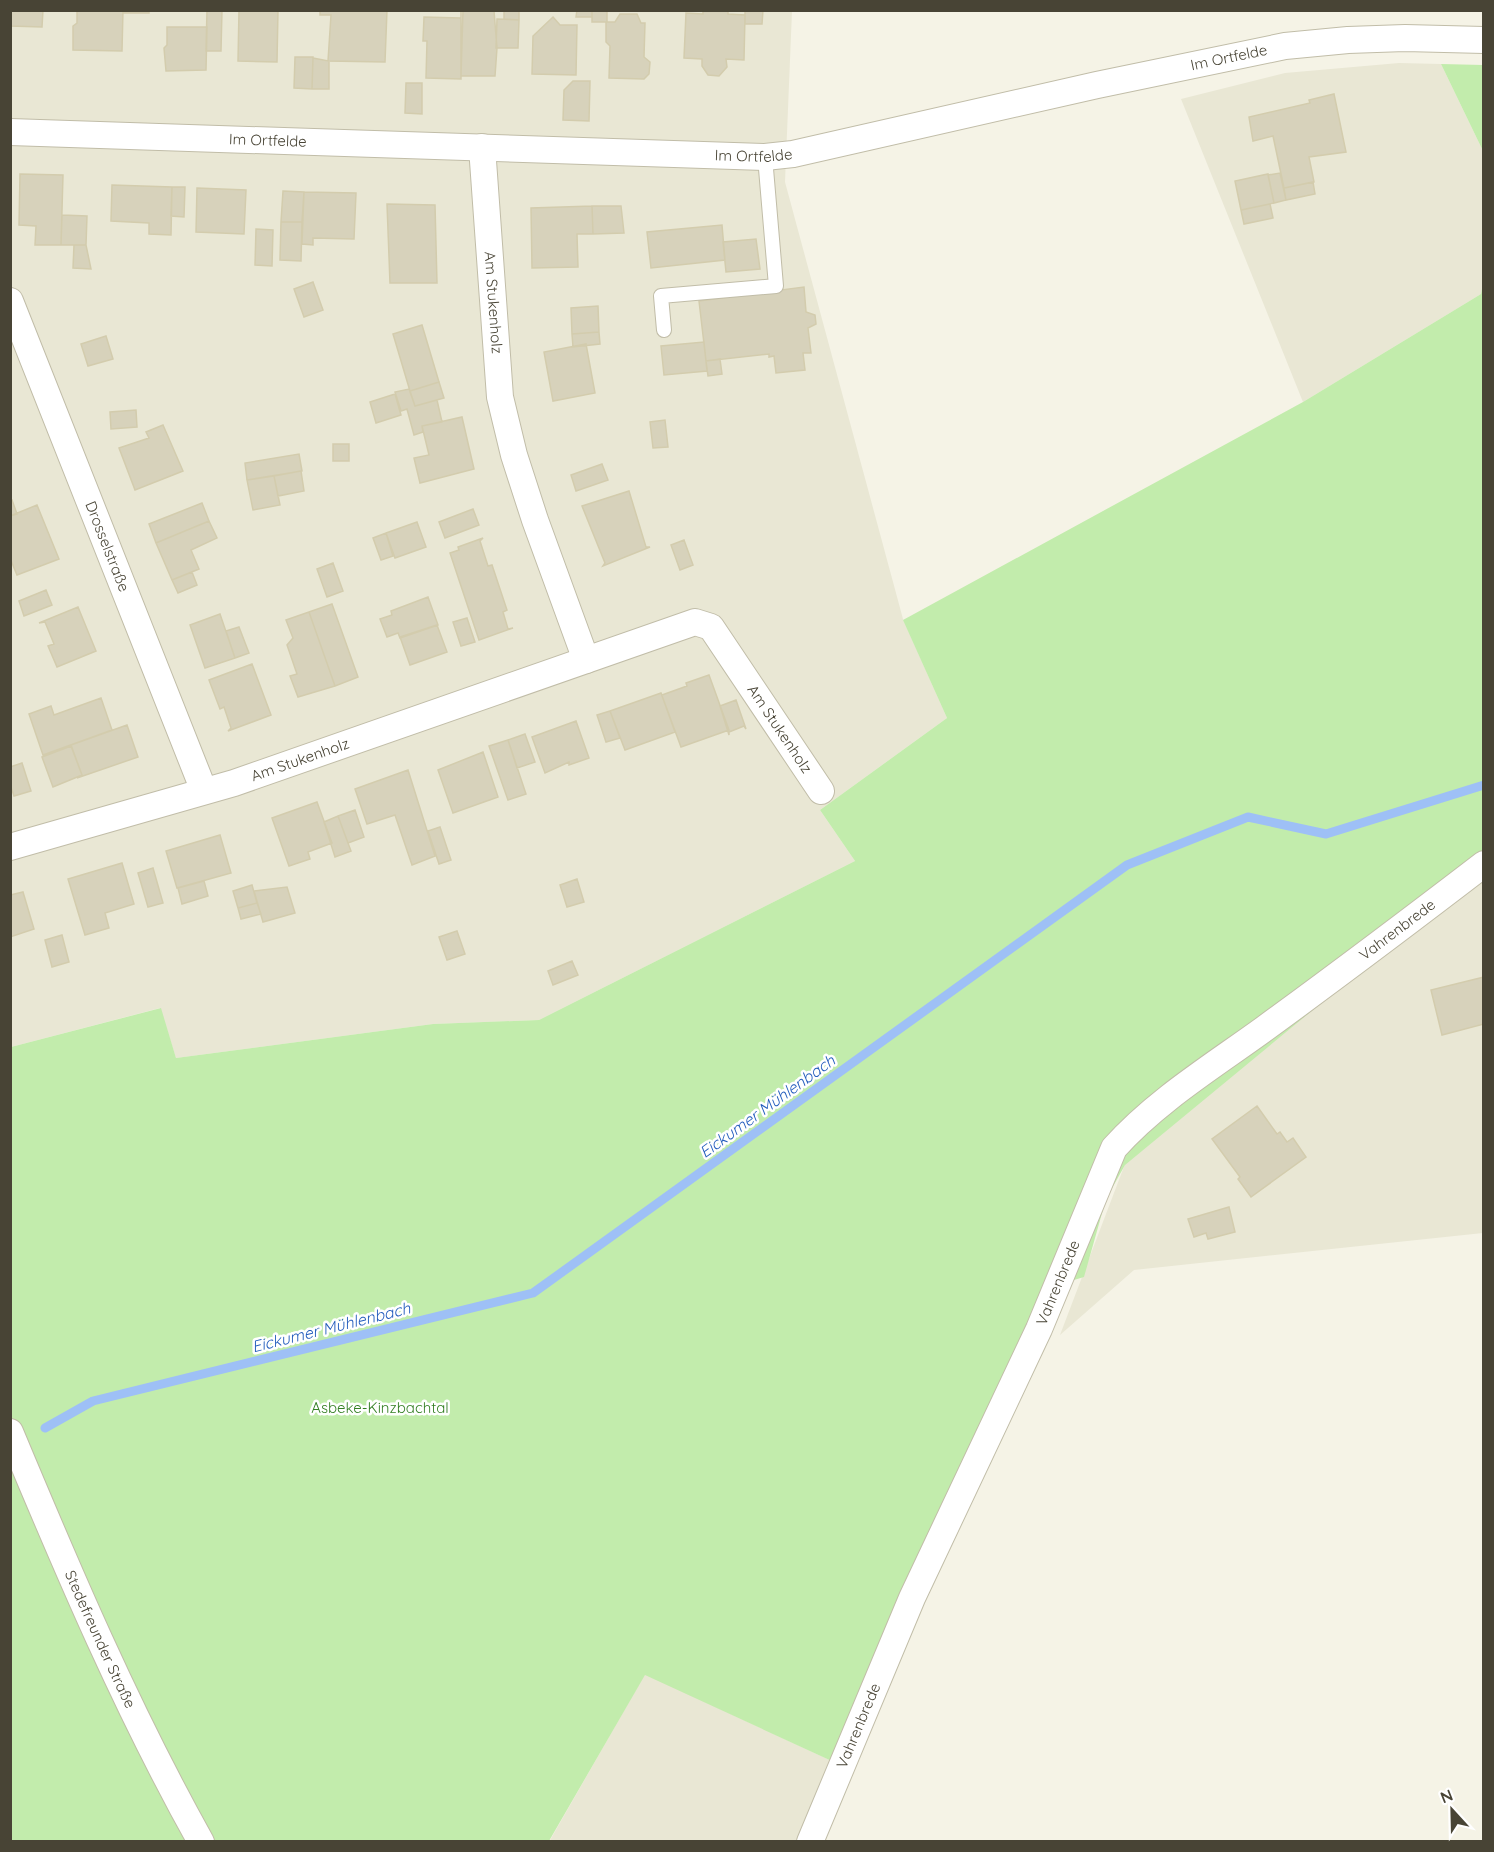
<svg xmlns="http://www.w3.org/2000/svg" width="1494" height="1852" viewBox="0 0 1494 1852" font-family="Quicksand,sans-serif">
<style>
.residential{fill:#e9e7d4}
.green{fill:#c2ecac}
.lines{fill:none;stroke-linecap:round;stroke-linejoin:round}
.stream{stroke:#9ec0f6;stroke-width:9}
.building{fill:#d7d2bb;stroke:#d3ccad;stroke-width:1.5}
.lane-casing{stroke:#c1bda8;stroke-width:16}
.street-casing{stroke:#c1bda8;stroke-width:28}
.lane{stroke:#fff;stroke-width:14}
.street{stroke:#fff;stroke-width:26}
.labels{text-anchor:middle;stroke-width:5;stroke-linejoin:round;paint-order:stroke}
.street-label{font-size:15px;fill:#484435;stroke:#fff}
.park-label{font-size:15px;fill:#337f23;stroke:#fff}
.water-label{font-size:16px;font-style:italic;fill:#255ebd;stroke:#fff}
</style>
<rect width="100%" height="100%" fill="#f5f3e6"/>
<path class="residential" d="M 11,11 L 792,11 L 785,182 L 903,619 L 947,718 L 820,810 L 855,861 L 539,1020 L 433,1024 L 176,1058 L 160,1008 L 11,1047 Z
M 1399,63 L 1441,64 L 1483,151 L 1484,284 L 1481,294 L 1303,402 L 1181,99 L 1285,73 Z
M 1483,878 L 1483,1233 L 1134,1270 L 1060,1335 L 1125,1164 L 1348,980 Z
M 645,1674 L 836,1763 L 803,1841 L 549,1842 Z"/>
<path class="green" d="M 1441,64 L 1483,65 L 1483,151 Z
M 1483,284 L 1483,878 L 1348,981 L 1125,1165 L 1106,1199 L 1084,1277 L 1057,1285 L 836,1763 L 645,1675 L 549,1841 L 11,1842 L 11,1047 L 161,1008 L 176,1058 L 433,1024 L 539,1020 L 855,861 L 820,810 L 947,718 L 903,620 L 1303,402 L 1481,294 Z"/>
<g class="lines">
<path class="stream" d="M 45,1428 L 93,1401 L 533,1293 L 1127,865 L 1248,817 L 1326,834 L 1484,785"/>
</g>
<path class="building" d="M 11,10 L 43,10 L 42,27 L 10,26 Z
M 77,10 L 123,10 L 122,51 L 73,50 L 73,26 L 77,23 Z
M 123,10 L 149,10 L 149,13 L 123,13 Z
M 207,10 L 222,10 L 221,51 L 206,51 Z
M 239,10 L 278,10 L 277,62 L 238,61 Z
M 320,10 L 387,10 L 385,62 L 328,61 L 331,15 L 320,15 Z
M 461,10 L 461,79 L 426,78 L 427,41 L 423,41 L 424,17 L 461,18 Z
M 463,10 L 494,11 L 497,48 L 495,76 L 461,76 Z
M 504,10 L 519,10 L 519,20 L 504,19 Z
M 577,10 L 592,10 L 592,17 L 576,17 Z
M 592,10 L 607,10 L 607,22 L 592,22 Z
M 703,10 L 728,10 L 728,14 L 745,15 L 744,60 L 726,59 L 727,67 L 719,76 L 708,75 L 702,66 L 702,59 L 684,58 L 686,13 L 703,14 Z
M 745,10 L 763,10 L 762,24 L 745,24 Z
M 620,14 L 637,14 L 641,23 L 645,23 L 644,57 L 650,62 L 649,74 L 644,79 L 609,78 L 610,46 L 606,42 L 606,22 L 615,22 Z
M 553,17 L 560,25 L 577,25 L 576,75 L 532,74 L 533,36 Z
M 497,19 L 519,20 L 518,48 L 496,48 Z
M 167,27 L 207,27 L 206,70 L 166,71 L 164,48 L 167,45 Z
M 295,57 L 313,57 L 312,89 L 294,88 Z
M 313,58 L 329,61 L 329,89 L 312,89 Z
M 573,81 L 590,81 L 589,121 L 563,120 L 564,90 Z
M 406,83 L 422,83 L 422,114 L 405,113 Z
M 1334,94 L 1346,152 L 1309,157 L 1314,182 L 1284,188 L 1273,136 L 1253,141 L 1249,117 L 1310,103 L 1309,100 Z
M 1280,173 L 1286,200 L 1274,203 L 1268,175 Z
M 20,174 L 63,175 L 61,245 L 35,245 L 36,226 L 19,225 Z
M 1268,174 L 1274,203 L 1241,210 L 1235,181 Z
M 1313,182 L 1315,194 L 1286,200 L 1284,188 Z
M 112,185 L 172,187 L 171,235 L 149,234 L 149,223 L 111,221 Z
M 172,187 L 185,187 L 184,217 L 171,216 Z
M 197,188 L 246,190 L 244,234 L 196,232 Z
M 283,191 L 304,192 L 302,222 L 281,222 Z
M 304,192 L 356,193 L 354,239 L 313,238 L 313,245 L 302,244 Z
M 387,204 L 435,205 L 437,283 L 390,283 Z
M 1270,204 L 1273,218 L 1244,224 L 1241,210 Z
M 592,206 L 593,234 L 577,234 L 578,267 L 532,268 L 531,208 Z
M 592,206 L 621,206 L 624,233 L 593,234 Z
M 62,215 L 87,216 L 86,245 L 61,245 Z
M 281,222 L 302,222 L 301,261 L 280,260 Z
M 722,225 L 725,260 L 651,268 L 647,232 Z
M 256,229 L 273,230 L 272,266 L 255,265 Z
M 756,239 L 760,269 L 726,272 L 723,242 Z
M 74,245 L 86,245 L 91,269 L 73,268 Z
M 313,282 L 323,310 L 304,317 L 294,289 Z
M 804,287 L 806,312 L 815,315 L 816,324 L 808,328 L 811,353 L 803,353 L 805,370 L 776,373 L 774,356 L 769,357 L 769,354 L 706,361 L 699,301 Z
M 598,306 L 599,332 L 572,334 L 571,308 Z
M 422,325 L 439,382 L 410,391 L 393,334 Z
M 599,332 L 600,344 L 573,347 L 572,334 Z
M 106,336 L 113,359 L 88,366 L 81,344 Z
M 704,342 L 707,371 L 664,375 L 661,346 Z
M 586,344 L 595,393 L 553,401 L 544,352 Z
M 720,359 L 722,374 L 708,376 L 706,361 Z
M 439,382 L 444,398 L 415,406 L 410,391 Z
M 409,389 L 415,406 L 437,400 L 442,422 L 422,426 L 423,432 L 414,435 L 407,409 L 401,411 L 395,392 Z
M 395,394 L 401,415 L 376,423 L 370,402 Z
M 136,410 L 137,427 L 111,429 L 110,412 Z
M 462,417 L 474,469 L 420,483 L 414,458 L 429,455 L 422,426 Z
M 665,420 L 668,447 L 653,448 L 650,422 Z
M 163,425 L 183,471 L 135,490 L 119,448 L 149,438 L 146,432 Z
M 333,444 L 349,444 L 349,461 L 333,461 Z
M 299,454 L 302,471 L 247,480 L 245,463 Z
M 602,464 L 608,480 L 576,491 L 571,475 Z
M 301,471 L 304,491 L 278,496 L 274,476 Z
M 274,476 L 280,505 L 253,510 L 247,480 Z
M 629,491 L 646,547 L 650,547 L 603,566 L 605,563 L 582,506 Z
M 12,500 L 17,514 L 10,516 L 10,501 Z
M 202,503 L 209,521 L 156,543 L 149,524 Z
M 37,505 L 59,559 L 17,575 L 10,558 L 10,516 Z
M 473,509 L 479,525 L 445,538 L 439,522 Z
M 209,521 L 217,538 L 191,550 L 199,569 L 172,580 L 156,543 Z
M 417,522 L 426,547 L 395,558 L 386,533 Z
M 386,533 L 393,556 L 381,560 L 373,538 Z
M 483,538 L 480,541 L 488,566 L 492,565 L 507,610 L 503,612 L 508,629 L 513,628 L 479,640 L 450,553 L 459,550 L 458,547 Z
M 684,540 L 693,565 L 680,570 L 671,545 Z
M 333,563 L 343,591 L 327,597 L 317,569 Z
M 192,572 L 197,585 L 178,593 L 172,580 Z
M 46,590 L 52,605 L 24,616 L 19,601 Z
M 428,597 L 438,625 L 400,638 L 398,633 L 387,637 L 380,619 L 392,615 L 391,611 Z
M 332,604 L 358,677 L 335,686 L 309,612 Z
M 78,607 L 96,651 L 57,667 L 48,646 L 54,644 L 45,622 L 39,623 Z
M 309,612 L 335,686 L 298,697 L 290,676 L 297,674 L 287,645 L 293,638 L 286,620 Z
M 220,614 L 235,658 L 205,668 L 190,625 Z
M 467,618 L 475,642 L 461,646 L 453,622 Z
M 437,625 L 447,652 L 410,665 L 400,637 Z
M 239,627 L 249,653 L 235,658 L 226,631 Z
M 252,664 L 271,715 L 228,731 L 231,728 L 224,707 L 220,709 L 209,680 Z
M 709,675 L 729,730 L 681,747 L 661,693 L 662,695 L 687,686 L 686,683 Z
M 661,693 L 675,732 L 625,750 L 610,711 Z
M 101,698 L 112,730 L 43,755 L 29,714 L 51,706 L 54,715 Z
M 736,700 L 746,729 L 744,726 L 729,732 L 729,735 L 720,706 Z
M 610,711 L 620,738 L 606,742 L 597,715 Z
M 576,721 L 589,758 L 569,765 L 569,762 L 545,773 L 532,737 Z
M 127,725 L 138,757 L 77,778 L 82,775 L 71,745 Z
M 525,734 L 535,762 L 517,768 L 508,740 Z
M 508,740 L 526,794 L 508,800 L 489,746 Z
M 71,746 L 82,775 L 53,787 L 42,757 Z
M 483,752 L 498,797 L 453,813 L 438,770 Z
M 22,763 L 31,791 L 14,796 L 10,784 L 10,767 Z
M 408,770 L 435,856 L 412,865 L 395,815 L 367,824 L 355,789 Z
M 317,802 L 332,843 L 308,852 L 310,859 L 289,866 L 272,818 Z
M 355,810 L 364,837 L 348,843 L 338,816 Z
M 338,816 L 351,851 L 335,857 L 324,822 Z
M 440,827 L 451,860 L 439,864 L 428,831 Z
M 220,835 L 231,873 L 177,888 L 166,851 Z
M 122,863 L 134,904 L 105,913 L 109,928 L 85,935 L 68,879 Z
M 153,868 L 163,903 L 148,907 L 138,873 Z
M 577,879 L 584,902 L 567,907 L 560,885 Z
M 204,881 L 208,896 L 182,904 L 178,888 Z
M 252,885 L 257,903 L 238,908 L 233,891 Z
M 287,887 L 295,913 L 263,922 L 254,891 Z
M 23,892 L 34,929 L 10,937 L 10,895 Z
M 257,903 L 261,914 L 241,919 L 238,908 Z
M 457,931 L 465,954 L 447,960 L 439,937 Z
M 62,935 L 69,962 L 52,967 L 45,940 Z
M 572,961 L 578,975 L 553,985 L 548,971 Z
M 1484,977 L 1484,1024 L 1442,1035 L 1431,990 Z
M 1257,1106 L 1277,1134 L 1280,1132 L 1287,1142 L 1293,1138 L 1306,1157 L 1251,1197 L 1238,1179 L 1240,1177 L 1212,1139 Z
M 1229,1207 L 1235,1232 L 1208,1239 L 1206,1233 L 1194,1237 L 1188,1219 Z"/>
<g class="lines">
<defs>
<path id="lane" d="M 664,330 L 661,296 L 776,286 L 765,157"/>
<g id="street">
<path id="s1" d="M 10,132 L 765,157 L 793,154 L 1097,85 L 1285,46 L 1348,40 L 1405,38 L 1484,40"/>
<path id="s2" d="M 482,147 L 500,397 L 514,455 L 535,520 L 586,660"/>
<path id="s3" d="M 10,301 L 204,791"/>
<path id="s4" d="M 10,847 L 234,783 L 695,622 L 711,627 L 821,791"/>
<path id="s5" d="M 10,1432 C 68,1571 127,1710 201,1842"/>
<path id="s6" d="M 810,1842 L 912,1598 L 1039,1329 L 1114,1148 C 1156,1101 1213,1066 1264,1029 C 1338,975 1411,920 1484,864"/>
</g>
</defs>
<use href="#lane" class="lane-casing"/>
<use href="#street" class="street-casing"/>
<use href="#lane" class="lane"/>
<use href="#street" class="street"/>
</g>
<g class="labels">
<g class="street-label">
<text dy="5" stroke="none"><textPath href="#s1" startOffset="1230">Im Ortfelde</textPath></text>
<text dy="5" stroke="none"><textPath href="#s1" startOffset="258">Im Ortfelde</textPath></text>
<text dy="5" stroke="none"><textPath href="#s1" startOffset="744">Im Ortfelde</textPath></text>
<text dy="5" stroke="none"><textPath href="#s2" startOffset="156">Am Stukenholz</textPath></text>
<text dy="5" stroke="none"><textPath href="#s3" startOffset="264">Drosselstraße</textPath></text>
<text dy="5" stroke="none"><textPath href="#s4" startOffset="861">Am Stukenholz</textPath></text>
<text dy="5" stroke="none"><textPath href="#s4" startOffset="303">Am Stukenholz</textPath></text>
<text dy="5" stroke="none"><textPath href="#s6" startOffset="1116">Vahrenbrede</textPath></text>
<text dy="5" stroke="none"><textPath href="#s6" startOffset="612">Vahrenbrede</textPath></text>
<text dy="5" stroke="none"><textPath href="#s5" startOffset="226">Stedefreunder Straße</textPath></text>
<text dy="5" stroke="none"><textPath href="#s6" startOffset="126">Vahrenbrede</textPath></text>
</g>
<g class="park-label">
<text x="380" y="1413">Asbeke-Kinzbachtal</text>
</g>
<g class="water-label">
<text transform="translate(767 1106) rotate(-36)" y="6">Eickumer Mühlenbach</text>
<text transform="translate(331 1327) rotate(-14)" y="6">Eickumer Mühlenbach</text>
</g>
</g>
<rect width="1494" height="1852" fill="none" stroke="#484435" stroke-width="24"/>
<g transform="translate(1452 1810) rotate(338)" stroke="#ffffff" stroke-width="4.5" paint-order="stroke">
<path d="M0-4.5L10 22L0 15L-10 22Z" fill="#484435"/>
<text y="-9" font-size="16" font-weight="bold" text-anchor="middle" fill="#484435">N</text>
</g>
</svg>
